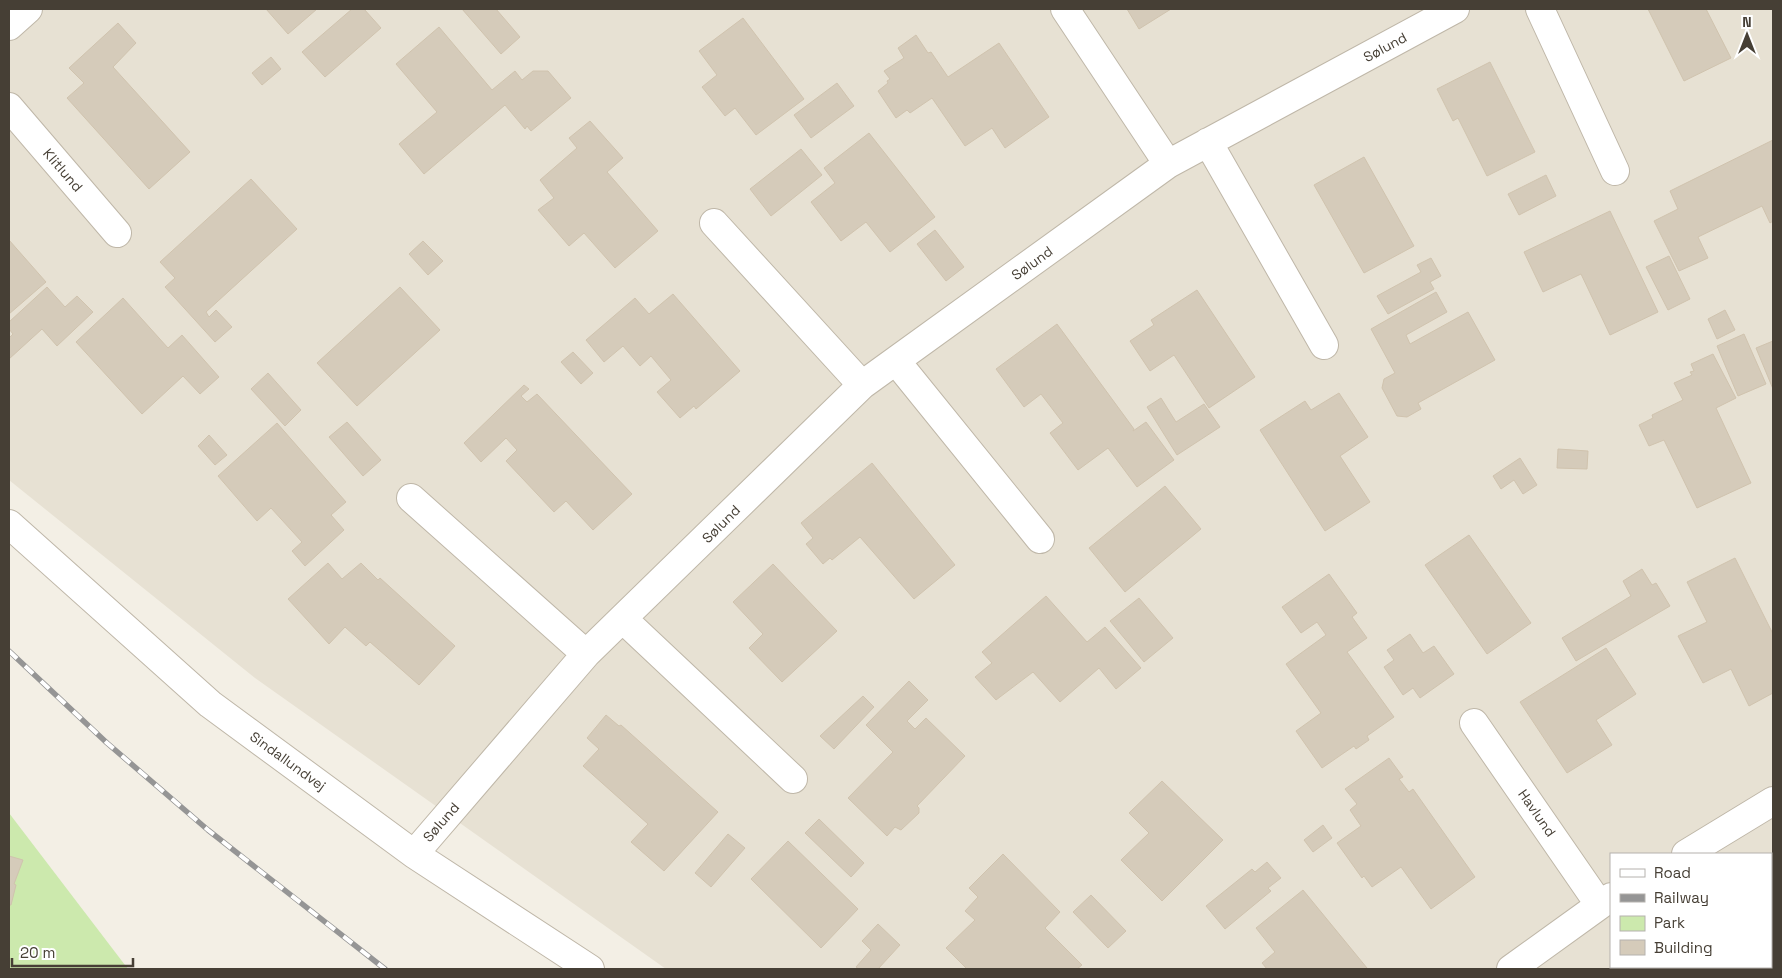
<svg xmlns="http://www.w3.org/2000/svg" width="1782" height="978" viewBox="0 0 1782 978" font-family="'Space Grotesk',sans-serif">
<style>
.residential{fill:#e7e1d3;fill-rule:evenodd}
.green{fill:#cce9ad}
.building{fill:#d5cbba;stroke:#d0c3ae}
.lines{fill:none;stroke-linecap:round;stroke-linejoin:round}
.minor-casing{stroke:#bfb7a8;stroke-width:30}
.minor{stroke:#fff;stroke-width:28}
.rail-casing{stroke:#959595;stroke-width:5.5}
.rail{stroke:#fff;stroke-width:4;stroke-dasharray:11;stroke-linecap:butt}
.labels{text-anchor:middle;stroke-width:5;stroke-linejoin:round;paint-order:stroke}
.street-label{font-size:14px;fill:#463f35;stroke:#fff}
</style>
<rect width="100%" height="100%" fill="#f3efe5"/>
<path class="residential" d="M 9,9 L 1773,9 L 1773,969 L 666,969 L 255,678 L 9,480 ZM 1611,854 L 1771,854 L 1771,967 L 1611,967 Z"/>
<path class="green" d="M 9,813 L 128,969 L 9,969 Z"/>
<path class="building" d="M 266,9 L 317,9 L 288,34 Z
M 352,9 L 364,9 L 381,28 L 325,77 L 302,52 Z
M 462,9 L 496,9 L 520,37 L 501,54 Z
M 1127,9 L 1171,9 L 1139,29 Z
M 1648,9 L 1706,9 L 1731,58 L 1684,81 Z
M 743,18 L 804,99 L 756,135 L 735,108 L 725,116 L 702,87 L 717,75 L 699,51 Z
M 118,23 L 136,43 L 113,67 L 190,152 L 149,189 L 67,98 L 84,83 L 69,68 Z
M 439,27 L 492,90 L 515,71 L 522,80 L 533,71 L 548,71 L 571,98 L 531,131 L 527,126 L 525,129 L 505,105 L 424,174 L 399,144 L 437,112 L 396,64 Z
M 916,35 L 928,53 L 931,52 L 948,77 L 999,43 L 1049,117 L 1005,148 L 992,128 L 965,146 L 932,98 L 910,113 L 907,110 L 896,118 L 878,91 L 888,83 L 887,81 L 890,79 L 884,71 L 904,58 L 898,48 Z
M 271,57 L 281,69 L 262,85 L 252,73 Z
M 1490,62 L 1535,152 L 1487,176 L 1458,118 L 1453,121 L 1437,89 Z
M 837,83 L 854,106 L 811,138 L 794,115 Z
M 590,121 L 623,158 L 607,172 L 658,231 L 615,268 L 584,233 L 569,246 L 538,210 L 554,198 L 540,180 L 577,148 L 569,138 Z
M 869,133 L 935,217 L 890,252 L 866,222 L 841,241 L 811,202 L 835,183 L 824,168 Z
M 1773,140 L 1773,221 L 1770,223 L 1762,206 L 1698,237 L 1708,258 L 1679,271 L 1654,221 L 1678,209 L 1670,191 Z
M 801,149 L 822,175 L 771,216 L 750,189 Z
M 1364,157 L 1414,246 L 1364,273 L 1314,185 Z
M 1546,175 L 1556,196 L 1519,215 L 1508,194 Z
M 251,179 L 297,229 L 206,312 L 209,317 L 216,310 L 232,327 L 215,342 L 165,287 L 175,278 L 160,262 Z
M 1610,211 L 1658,312 L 1610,335 L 1581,274 L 1543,292 L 1524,252 Z
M 935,230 L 964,267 L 946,281 L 917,244 Z
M 9,240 L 46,282 L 9,314 Z
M 423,241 L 443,261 L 428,275 L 409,254 Z
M 1669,256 L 1690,299 L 1668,310 L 1646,267 Z
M 1431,258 L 1441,276 L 1430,282 L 1434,289 L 1388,314 L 1377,296 L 1421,272 L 1417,265 Z
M 47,287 L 65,307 L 77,296 L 93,312 L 57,346 L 42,329 L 9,359 L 9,338 L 13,334 L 9,329 L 9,322 Z
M 400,287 L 440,330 L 357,406 L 317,363 Z
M 1197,290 L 1255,377 L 1209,408 L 1174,355 L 1150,371 L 1130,341 L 1154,325 L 1151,320 Z
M 1436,292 L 1447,312 L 1406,335 L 1410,344 L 1468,312 L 1495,360 L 1418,403 L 1421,409 L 1407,417 L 1397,416 L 1382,388 L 1384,379 L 1395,373 L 1371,329 Z
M 673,294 L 740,371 L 696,409 L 694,406 L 680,418 L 657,392 L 671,380 L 651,356 L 640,366 L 623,346 L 604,362 L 586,340 L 635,298 L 649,314 Z
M 123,298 L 168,348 L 182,335 L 219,377 L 200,394 L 183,376 L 142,414 L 76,342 Z
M 1725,310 L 1735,330 L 1717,339 L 1708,319 Z
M 1057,324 L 1134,429 L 1133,431 L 1146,422 L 1174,460 L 1137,487 L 1108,448 L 1078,470 L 1050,433 L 1063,423 L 1041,394 L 1024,407 L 996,369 Z
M 1744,334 L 1766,384 L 1738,396 L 1717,346 Z
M 1773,341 L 1773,389 L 1756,348 Z
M 573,352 L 593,373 L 581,384 L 561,362 Z
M 1713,354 L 1736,398 L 1716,408 L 1751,483 L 1697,508 L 1664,440 L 1649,446 L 1639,425 L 1653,418 L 1652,415 L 1683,400 L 1674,383 L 1692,375 L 1690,372 L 1694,371 L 1691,364 Z
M 268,373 L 301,410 L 285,426 L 251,389 Z
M 524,385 L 529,389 L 521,396 L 527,402 L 537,394 L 632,494 L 593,530 L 566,501 L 554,512 L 506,461 L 517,450 L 506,438 L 481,462 L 464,443 Z
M 1339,393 L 1368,437 L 1340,456 L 1370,502 L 1325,531 L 1260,430 L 1305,401 L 1311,410 Z
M 1161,398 L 1176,422 L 1204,404 L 1220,427 L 1177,455 L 1147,407 Z
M 347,422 L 381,460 L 363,476 L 329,437 Z
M 277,423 L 346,502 L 331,515 L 344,530 L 305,566 L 292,551 L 302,542 L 271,508 L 257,521 L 218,476 Z
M 209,435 L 227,455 L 215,465 L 198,446 Z
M 1558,449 L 1588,451 L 1587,469 L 1557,468 Z
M 1520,458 L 1537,485 L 1523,494 L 1514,480 L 1501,489 L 1493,476 Z
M 872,463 L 955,565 L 914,599 L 860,537 L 832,560 L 830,558 L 823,564 L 806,544 L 813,538 L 801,523 Z
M 1165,486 L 1201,529 L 1125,592 L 1089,548 Z
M 1469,535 L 1531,623 L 1487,654 L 1425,565 Z
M 1735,558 L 1773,634 L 1773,693 L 1749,706 L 1731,669 L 1703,683 L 1678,636 L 1707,622 L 1687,582 Z
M 328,563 L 342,579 L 361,563 L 378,580 L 380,578 L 455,646 L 419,685 L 370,642 L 366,646 L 345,627 L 329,644 L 288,599 Z
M 773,564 L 837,631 L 782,682 L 749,648 L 763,634 L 733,602 Z
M 1642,569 L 1652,585 L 1656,583 L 1670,606 L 1576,661 L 1562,638 L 1631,596 L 1623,581 Z
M 1329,574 L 1357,613 L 1352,617 L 1367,638 L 1347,652 L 1394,717 L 1367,736 L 1369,740 L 1356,749 L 1354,746 L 1322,768 L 1296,731 L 1321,713 L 1286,664 L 1326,635 L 1317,622 L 1301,633 L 1282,607 Z
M 1046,596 L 1087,642 L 1105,627 L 1141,668 L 1116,689 L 1099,668 L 1060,702 L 1033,672 L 996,700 L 975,677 L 992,663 L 982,652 Z
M 1139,598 L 1173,638 L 1144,662 L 1110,621 Z
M 1410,634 L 1423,653 L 1434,646 L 1454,674 L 1420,698 L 1413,688 L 1403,695 L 1384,667 L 1394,660 L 1387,650 Z
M 1606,648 L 1636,694 L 1596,720 L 1612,745 L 1567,773 L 1520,702 Z
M 909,681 L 928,700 L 907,721 L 915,729 L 926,718 L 965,756 L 917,806 L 919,808 L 919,813 L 901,830 L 895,827 L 887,836 L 848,798 L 893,752 L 866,725 Z
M 863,696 L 874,707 L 834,749 L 820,736 Z
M 606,715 L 619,726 L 621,725 L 718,812 L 664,871 L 631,842 L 648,824 L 583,766 L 599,749 L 587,738 Z
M 1389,758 L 1403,777 L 1399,779 L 1409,792 L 1413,789 L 1475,877 L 1431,909 L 1401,867 L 1372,887 L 1364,876 L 1362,878 L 1337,843 L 1361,826 L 1350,810 L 1357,804 L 1345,789 Z
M 1162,781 L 1223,840 L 1162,901 L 1121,860 L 1149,833 L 1129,813 Z
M 819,819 L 864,863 L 851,877 L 805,833 Z
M 1323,825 L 1332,838 L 1313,852 L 1304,840 Z
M 728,834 L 745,848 L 711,887 L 695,873 Z
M 788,841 L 858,909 L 821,948 L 751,879 Z
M 1003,854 L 1060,912 L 1045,928 L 1082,965 L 1077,969 L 967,969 L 946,948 L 975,920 L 965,911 L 978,897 L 969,888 Z
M 9,856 L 23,860 L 14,884 L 16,885 L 11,905 L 9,905 Z
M 1267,862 L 1281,878 L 1268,888 L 1271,891 L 1225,929 L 1206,906 L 1252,869 L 1255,872 Z
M 1303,890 L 1367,968 L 1365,969 L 1267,969 L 1262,963 L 1275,952 L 1256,928 Z
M 1091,895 L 1126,931 L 1108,948 L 1073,912 Z
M 878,924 L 900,945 L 878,969 L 859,969 L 856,967 L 871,950 L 862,941 Z
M 1613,967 L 1676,967 L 1678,969 L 1610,969 Z"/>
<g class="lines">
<defs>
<path id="minor" d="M 1065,9 L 1168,164
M 1540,9 L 1615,171
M 9,26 L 28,9
M 9,107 L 117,233
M 1208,142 L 1324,345
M 714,223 L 862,385
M 896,361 L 1040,539
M 411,498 L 586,654
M 9,524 L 210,704 L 414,854 L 590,969
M 624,620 L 793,779
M 1474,723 L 1599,904
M 414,854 L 586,654 L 862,385 L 1168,164 L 1455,9
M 1686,854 L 1773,801
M 1761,967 L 1763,969
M 1511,969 L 1611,897"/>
</defs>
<use href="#minor" class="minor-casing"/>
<use href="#minor" class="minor"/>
<defs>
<path id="rail" d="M 9,651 L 107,743 L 208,830 L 385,969"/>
</defs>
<use href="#rail" class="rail-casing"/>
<use href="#rail" class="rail"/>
</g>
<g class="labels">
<g class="street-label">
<text transform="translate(1385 47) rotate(-28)" y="5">Sølund</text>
<text transform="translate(63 170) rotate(49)" y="5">Klitlund</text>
<text transform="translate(1032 263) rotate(-36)" y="5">Sølund</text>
<text transform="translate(721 524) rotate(-45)" y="5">Sølund</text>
<text transform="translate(288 761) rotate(36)" y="5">Sindallundvej</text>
<text transform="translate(1537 813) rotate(55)" y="5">Havlund</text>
<text transform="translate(441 822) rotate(-49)" y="5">Sølund</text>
</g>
</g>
<rect width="1782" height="978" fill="none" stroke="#463f35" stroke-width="20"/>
<rect x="1610" y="853" width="162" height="115" fill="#ffffff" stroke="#b5b2ae"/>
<rect x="1620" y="869" width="25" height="8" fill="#ffffff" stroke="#b5b2ae"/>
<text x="1654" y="878" font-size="15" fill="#463f35">Road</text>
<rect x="1620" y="894" width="25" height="8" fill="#959595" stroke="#b5b2ae"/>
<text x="1654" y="903" font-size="15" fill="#463f35">Railway</text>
<rect x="1620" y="916" width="25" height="15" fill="#cce9ad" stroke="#b5b2ae"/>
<text x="1654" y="928" font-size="15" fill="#463f35">Park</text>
<rect x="1620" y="940" width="25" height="15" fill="#d5cbba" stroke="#b5b2ae"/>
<text x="1654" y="953" font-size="15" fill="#463f35">Building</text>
<g transform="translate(1747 35)" stroke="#ffffff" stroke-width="4" paint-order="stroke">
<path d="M0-4L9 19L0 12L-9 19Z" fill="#463f35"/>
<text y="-8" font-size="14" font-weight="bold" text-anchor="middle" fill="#463f35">N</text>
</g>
<path d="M12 958v8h121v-8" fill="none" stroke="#463f35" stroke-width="2.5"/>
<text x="20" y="958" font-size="15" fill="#463f35" stroke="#ffffff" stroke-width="4" paint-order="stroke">20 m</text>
</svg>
